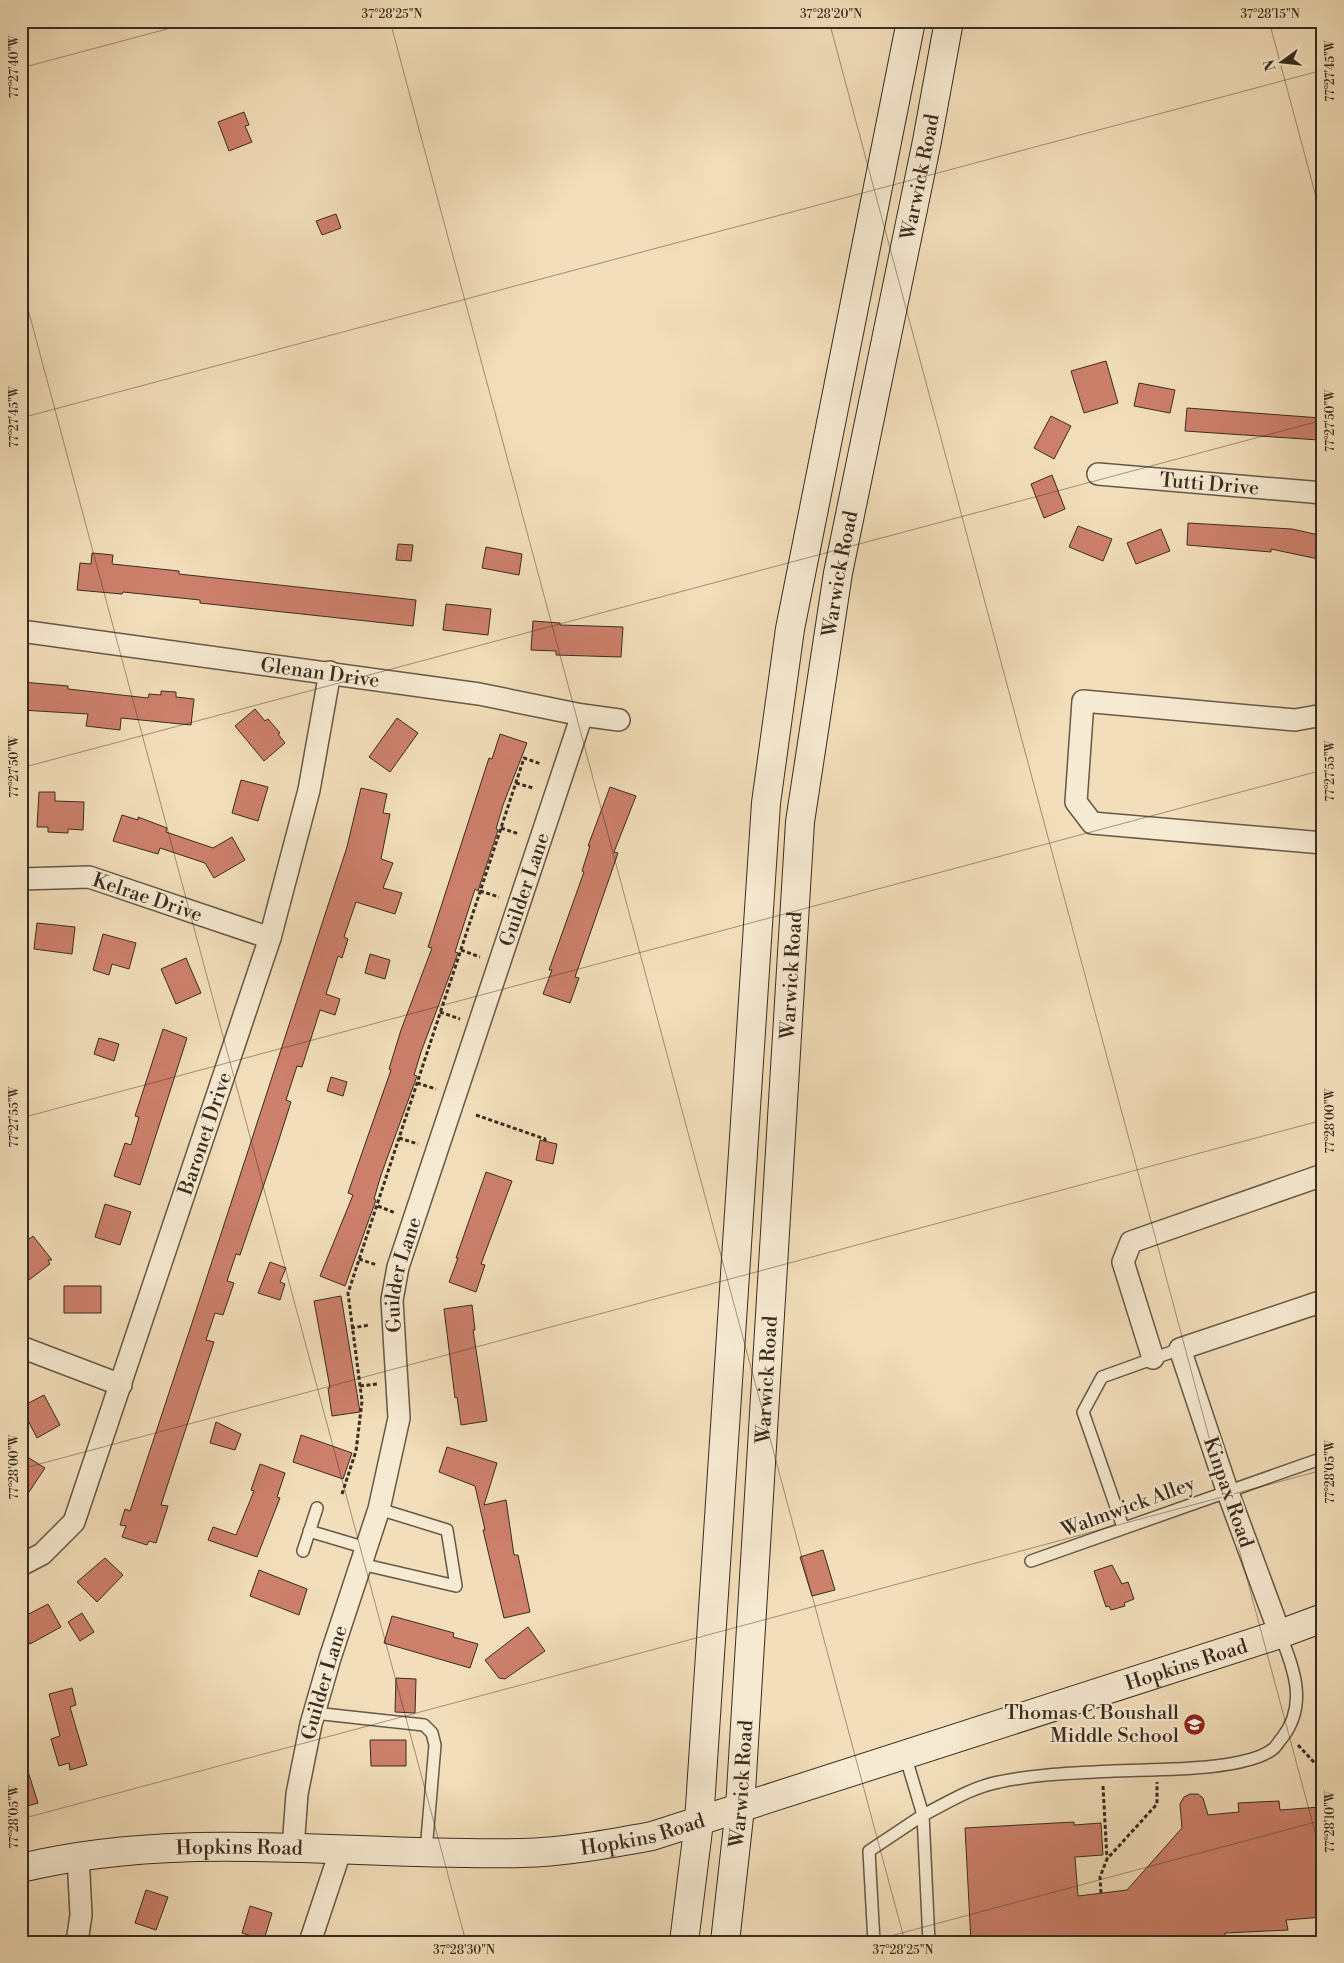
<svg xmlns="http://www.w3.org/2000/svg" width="1344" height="1963" viewBox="0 0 1344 1963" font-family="'Libre Bodoni',serif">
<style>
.building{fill:#cd806c;stroke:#392c20}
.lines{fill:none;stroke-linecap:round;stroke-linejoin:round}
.service-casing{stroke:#675846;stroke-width:14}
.minor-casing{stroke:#675846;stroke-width:24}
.secondary-casing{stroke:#392c20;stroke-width:30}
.path{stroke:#392c20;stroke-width:3;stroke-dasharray:4 2.5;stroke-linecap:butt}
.service{stroke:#f7ead2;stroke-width:11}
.minor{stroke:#f7ead2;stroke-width:21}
.secondary{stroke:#f7ead2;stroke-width:28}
.ticks{fill:none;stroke:#392c20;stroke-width:1;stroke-opacity:0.45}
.labels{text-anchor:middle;stroke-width:4;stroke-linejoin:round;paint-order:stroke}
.street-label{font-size:20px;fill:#392c20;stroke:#f7ead2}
.poi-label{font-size:20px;fill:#392c20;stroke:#f7ead2;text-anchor:end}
.neatline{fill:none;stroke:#392c20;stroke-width:2}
.ticks-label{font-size:12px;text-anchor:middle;fill:#392c20}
</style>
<rect width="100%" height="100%" fill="#f2deba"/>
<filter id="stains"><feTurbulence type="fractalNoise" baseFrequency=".004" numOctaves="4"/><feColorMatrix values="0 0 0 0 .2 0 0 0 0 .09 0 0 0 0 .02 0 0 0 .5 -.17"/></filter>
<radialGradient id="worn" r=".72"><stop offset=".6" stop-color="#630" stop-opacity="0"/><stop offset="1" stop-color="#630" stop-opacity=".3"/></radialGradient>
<path class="building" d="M 244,112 L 249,125 L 245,126 L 252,142 L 229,151 L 218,122 Z
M 336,214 L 341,228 L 322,235 L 316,221 Z
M 1106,361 L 1118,403 L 1084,413 L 1071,371 Z
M 1139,383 L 1175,390 L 1170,413 L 1134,406 Z
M 1187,408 L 1321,418 L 1319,440 L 1185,431 Z
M 1051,416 L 1071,426 L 1054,459 L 1034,448 Z
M 1052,475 L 1065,509 L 1044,518 L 1031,484 Z
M 1188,523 L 1292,529 L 1323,536 L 1323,560 L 1271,549 L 1271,552 L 1187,545 Z
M 1078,526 L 1112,539 L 1103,561 L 1069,547 Z
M 1161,529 L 1170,551 L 1136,564 L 1127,543 Z
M 398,544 L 413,545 L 411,561 L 396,560 Z
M 486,547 L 522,554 L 519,575 L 482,568 Z
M 92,553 L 113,555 L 112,564 L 179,571 L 179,574 L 416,600 L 413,626 L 200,603 L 200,600 L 123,592 L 122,594 L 77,590 L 80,563 L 91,564 Z
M 446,604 L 491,609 L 488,635 L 443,630 Z
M 533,621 L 560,623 L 560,625 L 623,627 L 621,657 L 556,655 L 556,651 L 531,650 Z
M 22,682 L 68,686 L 68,689 L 148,698 L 149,694 L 161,695 L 161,691 L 176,692 L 176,697 L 194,699 L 191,725 L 121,718 L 120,730 L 86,726 L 88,714 L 21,710 Z
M 255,709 L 265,721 L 268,719 L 280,733 L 278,734 L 285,743 L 264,761 L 235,726 Z
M 397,718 L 418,733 L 390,772 L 369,757 Z
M 500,734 L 527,743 L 503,805 L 496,829 L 498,830 L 478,891 L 475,889 L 455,952 L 458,953 L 421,1052 L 414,1075 L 417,1076 L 381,1175 L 374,1199 L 376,1200 L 345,1286 L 320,1276 L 353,1195 L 348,1193 L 391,1070 L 389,1069 L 401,1030 L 432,948 L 428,947 L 489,758 L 492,759 Z
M 241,780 L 268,787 L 258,821 L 232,813 Z
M 610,787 L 636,796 L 614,852 L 618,853 L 575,977 L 579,978 L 570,1003 L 543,994 L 552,970 L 549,970 L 584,872 L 582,871 L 590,846 L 588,846 Z
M 361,788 L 387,794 L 383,813 L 390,814 L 381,859 L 393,863 L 383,888 L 402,893 L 395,914 L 356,902 L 344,937 L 348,939 L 342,958 L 338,956 L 326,994 L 340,999 L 335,1015 L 320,1010 L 302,1067 L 297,1066 L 286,1100 L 291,1102 L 275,1152 L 240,1255 L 236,1254 L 227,1281 L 234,1283 L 223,1315 L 215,1313 L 206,1340 L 214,1342 L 161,1505 L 168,1506 L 156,1543 L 149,1541 L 147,1545 L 122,1537 L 126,1526 L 120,1525 L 125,1509 L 130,1511 L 191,1326 L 347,847 Z
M 39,792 L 55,792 L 55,801 L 84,802 L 83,830 L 68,829 L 68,833 L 48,832 L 48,827 L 37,827 Z
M 122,815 L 138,820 L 138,817 L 167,828 L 166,832 L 213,848 L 232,837 L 245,860 L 214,878 L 205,863 L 160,848 L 158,854 L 113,841 Z
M 37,923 L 75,927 L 72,954 L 34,949 Z
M 103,934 L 136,943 L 129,969 L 112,964 L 109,975 L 93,970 Z
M 370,954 L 390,960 L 385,979 L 365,973 Z
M 186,958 L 201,993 L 176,1004 L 161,969 Z
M 163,1029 L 187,1038 L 140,1185 L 114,1176 L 125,1143 L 131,1145 L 139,1117 L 135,1116 Z
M 99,1038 L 119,1044 L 114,1061 L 94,1054 Z
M 331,1077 L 347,1082 L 343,1096 L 327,1091 Z
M 540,1140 L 557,1144 L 553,1164 L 536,1160 Z
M 486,1172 L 512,1181 L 481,1264 L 485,1265 L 476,1292 L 449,1282 L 458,1258 L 456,1258 Z
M 105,1204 L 131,1212 L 120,1245 L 95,1237 Z
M 33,1236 L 52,1260 L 48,1260 L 50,1264 L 21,1286 L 21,1245 Z
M 270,1262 L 286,1268 L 280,1282 L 285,1284 L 280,1300 L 258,1293 Z
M 64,1286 L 101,1286 L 101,1313 L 64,1313 Z
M 341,1296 L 360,1412 L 332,1416 L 328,1388 L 330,1388 L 314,1301 Z
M 472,1305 L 475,1330 L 473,1330 L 487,1421 L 461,1425 L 457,1397 L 455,1398 L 444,1309 Z
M 44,1395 L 60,1425 L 37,1438 L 21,1407 Z
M 216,1422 L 241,1434 L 235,1450 L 210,1443 Z
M 301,1435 L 352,1453 L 343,1479 L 293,1462 Z
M 447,1447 L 497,1463 L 484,1505 L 506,1500 L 514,1555 L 518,1555 L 530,1612 L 504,1618 L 483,1530 L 485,1530 L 475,1486 L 439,1472 Z
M 21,1453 L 45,1468 L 21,1504 Z
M 260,1464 L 285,1473 L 277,1497 L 280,1498 L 257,1557 L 208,1540 L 213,1527 L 236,1535 L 254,1491 L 251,1490 Z
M 823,1550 L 835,1590 L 812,1596 L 800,1557 Z
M 105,1558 L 123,1575 L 97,1602 L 77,1582 Z
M 1112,1565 L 1122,1584 L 1128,1582 L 1134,1599 L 1124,1603 L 1125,1606 L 1111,1610 L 1109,1606 L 1106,1607 L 1094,1571 Z
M 259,1570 L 307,1589 L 299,1615 L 250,1596 Z
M 48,1604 L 61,1627 L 30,1644 L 21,1628 L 21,1618 Z
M 82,1613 L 94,1632 L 80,1641 L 68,1622 Z
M 392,1616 L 454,1633 L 453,1637 L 478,1644 L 470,1668 L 384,1643 Z
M 528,1627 L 545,1651 L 505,1679 L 499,1678 L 485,1660 Z
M 396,1678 L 416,1679 L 415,1713 L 395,1712 Z
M 72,1688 L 76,1705 L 70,1707 L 87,1765 L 70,1770 L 69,1763 L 59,1766 L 51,1739 L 60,1736 L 49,1694 Z
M 370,1740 L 406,1740 L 406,1766 L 371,1766 Z
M 21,1762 L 25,1762 L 38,1803 L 21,1808 Z
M 1190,1794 L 1198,1794 L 1203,1798 L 1208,1815 L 1239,1812 L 1238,1803 L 1279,1801 L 1280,1810 L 1320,1807 L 1321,1820 L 1323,1820 L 1323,1917 L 1286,1920 L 1288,1930 L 1225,1933 L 1225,1942 L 971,1942 L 965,1828 L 1074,1822 L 1074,1825 L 1101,1823 L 1103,1855 L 1075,1857 L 1078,1896 L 1127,1890 L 1182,1828 L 1180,1804 L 1184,1797 Z
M 146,1890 L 168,1897 L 156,1930 L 135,1923 Z
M 250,1906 L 272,1913 L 264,1940 L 242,1933 Z"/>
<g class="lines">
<defs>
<path id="service" d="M 1123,1527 L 1083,1412 L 1102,1377 L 1180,1349
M 309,1531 L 366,1548
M 303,1551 L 317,1508
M 1031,1561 L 1323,1458
M 361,1564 L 456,1586 L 447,1530 L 379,1509
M 314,1713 L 424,1725 L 432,1733 L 435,1745 L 426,1851
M 905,1755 L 923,1815 C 947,1803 972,1787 999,1782 C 1036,1774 1075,1773 1113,1771 C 1150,1769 1244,1772 1273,1749 C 1276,1747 1279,1741 1282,1738 C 1308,1705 1294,1669 1280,1634
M 874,1942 L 869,1851 L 923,1815 L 929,1942"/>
<g id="minor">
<path id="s1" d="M 1098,474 L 1323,493"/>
<path id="s2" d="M 21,631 L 479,694 L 582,715 L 619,720"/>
<path d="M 1323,715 L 1295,720 L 1083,701 L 1076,802 L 1092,823 L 1323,843"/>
<path id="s3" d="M 21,879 L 89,877 L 270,938"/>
<path d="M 21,1347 L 121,1385"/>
<path d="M 1153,1358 L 1123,1262 L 1131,1242 L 1323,1175"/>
<path id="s4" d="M 21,1565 L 42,1554 L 74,1522 L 270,938 L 309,790 L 330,672"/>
<path d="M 1280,1634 L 1227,1490 L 1180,1349 L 1323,1301"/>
<path id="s5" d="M 293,1848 L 297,1794 L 311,1724 L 330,1658 L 379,1509 L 399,1418 L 392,1300 L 398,1267 L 582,715"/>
<path d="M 77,1942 L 81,1915 L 78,1855"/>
<path d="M 310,1942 L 341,1849"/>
</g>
<g id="secondary">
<path id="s6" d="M 21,1868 C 185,1828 355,1857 521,1853 C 565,1852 609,1844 652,1836 L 1280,1634 L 1323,1618"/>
<path d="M 684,1942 L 699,1822 L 766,803 L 790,629 L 911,21"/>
<path id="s7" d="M 725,1942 L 740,1808 L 800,822 L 838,573 L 927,141 L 949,21"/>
</g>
</defs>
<use href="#service" class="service-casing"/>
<use href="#minor" class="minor-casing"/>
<use href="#secondary" class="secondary-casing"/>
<path class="path" d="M 516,783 L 533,788
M 501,828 L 519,834
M 480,891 L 499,897
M 461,950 L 480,957
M 440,1012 L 460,1019
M 417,1083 L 436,1089
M 476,1115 L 545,1139 L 545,1141
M 399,1138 L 418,1144
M 378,1206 L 395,1213
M 359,1259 L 377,1265
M 351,1328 L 370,1325
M 360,1386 L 377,1384
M 342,1494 L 356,1451 L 362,1401 L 348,1293 L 524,758 L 541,764
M 1298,1745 L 1323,1772
M 1103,1786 L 1107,1859
M 1101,1893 L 1100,1877 L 1107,1859 L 1157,1804 L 1157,1782"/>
<use href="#service" class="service"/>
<use href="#minor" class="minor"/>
<use href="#secondary" class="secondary"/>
</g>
<path class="ticks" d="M 390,21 L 905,1942M 829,21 L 1323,1862M 1269,21 L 1323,223M 21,68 L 197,21M 21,283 L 466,1942M 21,418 L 1323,70M 21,768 L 1323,420M 21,1118 L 1323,770M 21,1469 L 1323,1120M 21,1819 L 1323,1470M 21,1922 L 26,1942M 868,1942 L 1323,1820"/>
<defs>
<symbol id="school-disc" viewBox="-11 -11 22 22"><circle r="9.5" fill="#8f2418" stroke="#f7ead2"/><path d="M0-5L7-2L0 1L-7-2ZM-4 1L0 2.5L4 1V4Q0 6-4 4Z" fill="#fff"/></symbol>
</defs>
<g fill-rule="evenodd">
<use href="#school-disc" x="1182" y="1712" width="25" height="25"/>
</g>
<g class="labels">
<g class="street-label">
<text dy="7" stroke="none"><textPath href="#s7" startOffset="1779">Warwick Road</textPath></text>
<text dy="7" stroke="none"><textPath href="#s1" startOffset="112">Tutti Drive</textPath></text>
<text dy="7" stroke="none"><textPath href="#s7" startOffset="1374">Warwick Road</textPath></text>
<text dy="7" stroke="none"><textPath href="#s2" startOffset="302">Glenan Drive</textPath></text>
<text dy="7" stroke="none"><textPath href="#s5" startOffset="994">Guilder Lane</textPath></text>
<text dy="7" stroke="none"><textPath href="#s3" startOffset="130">Kelrae Drive</textPath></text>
<text dy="7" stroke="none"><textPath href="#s7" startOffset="969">Warwick Road</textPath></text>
<text dy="7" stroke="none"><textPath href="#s4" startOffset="479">Baronet Drive</textPath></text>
<text dy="7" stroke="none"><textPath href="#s5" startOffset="589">Guilder Lane</textPath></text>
<text dy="7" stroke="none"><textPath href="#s7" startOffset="564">Warwick Road</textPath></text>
<text transform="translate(1229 1492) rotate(71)" y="7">Kinpax Road</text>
<text transform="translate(1128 1506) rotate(-20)" y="7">Walmwick Alley</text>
<text dy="7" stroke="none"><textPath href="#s6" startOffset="1195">Hopkins Road</textPath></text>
<text dy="7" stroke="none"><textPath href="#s5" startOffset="169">Guilder Lane</textPath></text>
<text dy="7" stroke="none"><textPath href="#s7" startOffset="159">Warwick Road</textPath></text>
<text dy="7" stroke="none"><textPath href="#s6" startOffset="625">Hopkins Road</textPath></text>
<text dy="7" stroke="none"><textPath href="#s6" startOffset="220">Hopkins Road</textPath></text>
</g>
<g class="poi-label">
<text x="1179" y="1719">Thomas C Boushall<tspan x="1179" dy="23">Middle School</tspan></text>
</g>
</g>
<rect width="1344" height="1963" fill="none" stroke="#f2deba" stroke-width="55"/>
<g transform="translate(1282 62) rotate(255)" stroke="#f7ead2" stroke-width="4" paint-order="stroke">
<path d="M0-4L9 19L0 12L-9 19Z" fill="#392c20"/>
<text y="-8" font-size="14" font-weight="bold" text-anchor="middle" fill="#392c20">N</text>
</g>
<rect x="28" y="28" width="1288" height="1908" class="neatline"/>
<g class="ticks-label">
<text x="392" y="18">37°28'25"N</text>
<text x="831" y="18">37°28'20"N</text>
<text x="1270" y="18">37°28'15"N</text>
<text transform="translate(14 67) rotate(-90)" y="4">77°27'40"W</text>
<text transform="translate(1330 71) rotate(-90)" y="4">77°27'45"W</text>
<text transform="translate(14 417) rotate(-90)" y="4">77°27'45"W</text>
<text transform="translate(1330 421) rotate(-90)" y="4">77°27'50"W</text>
<text transform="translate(14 767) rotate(-90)" y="4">77°27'50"W</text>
<text transform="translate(1330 771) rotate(-90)" y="4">77°27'55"W</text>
<text transform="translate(14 1117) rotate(-90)" y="4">77°27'55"W</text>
<text transform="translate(1330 1121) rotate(-90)" y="4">77°28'00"W</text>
<text transform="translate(14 1467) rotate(-90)" y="4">77°28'00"W</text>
<text transform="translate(1330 1472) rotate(-90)" y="4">77°28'05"W</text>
<text transform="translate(14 1817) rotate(-90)" y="4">77°28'05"W</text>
<text transform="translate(1330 1822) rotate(-90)" y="4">77°28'10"W</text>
<text x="464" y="1954">37°28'30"N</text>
<text x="903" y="1954">37°28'25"N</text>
</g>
<rect width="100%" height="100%" filter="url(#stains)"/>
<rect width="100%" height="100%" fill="url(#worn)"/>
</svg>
